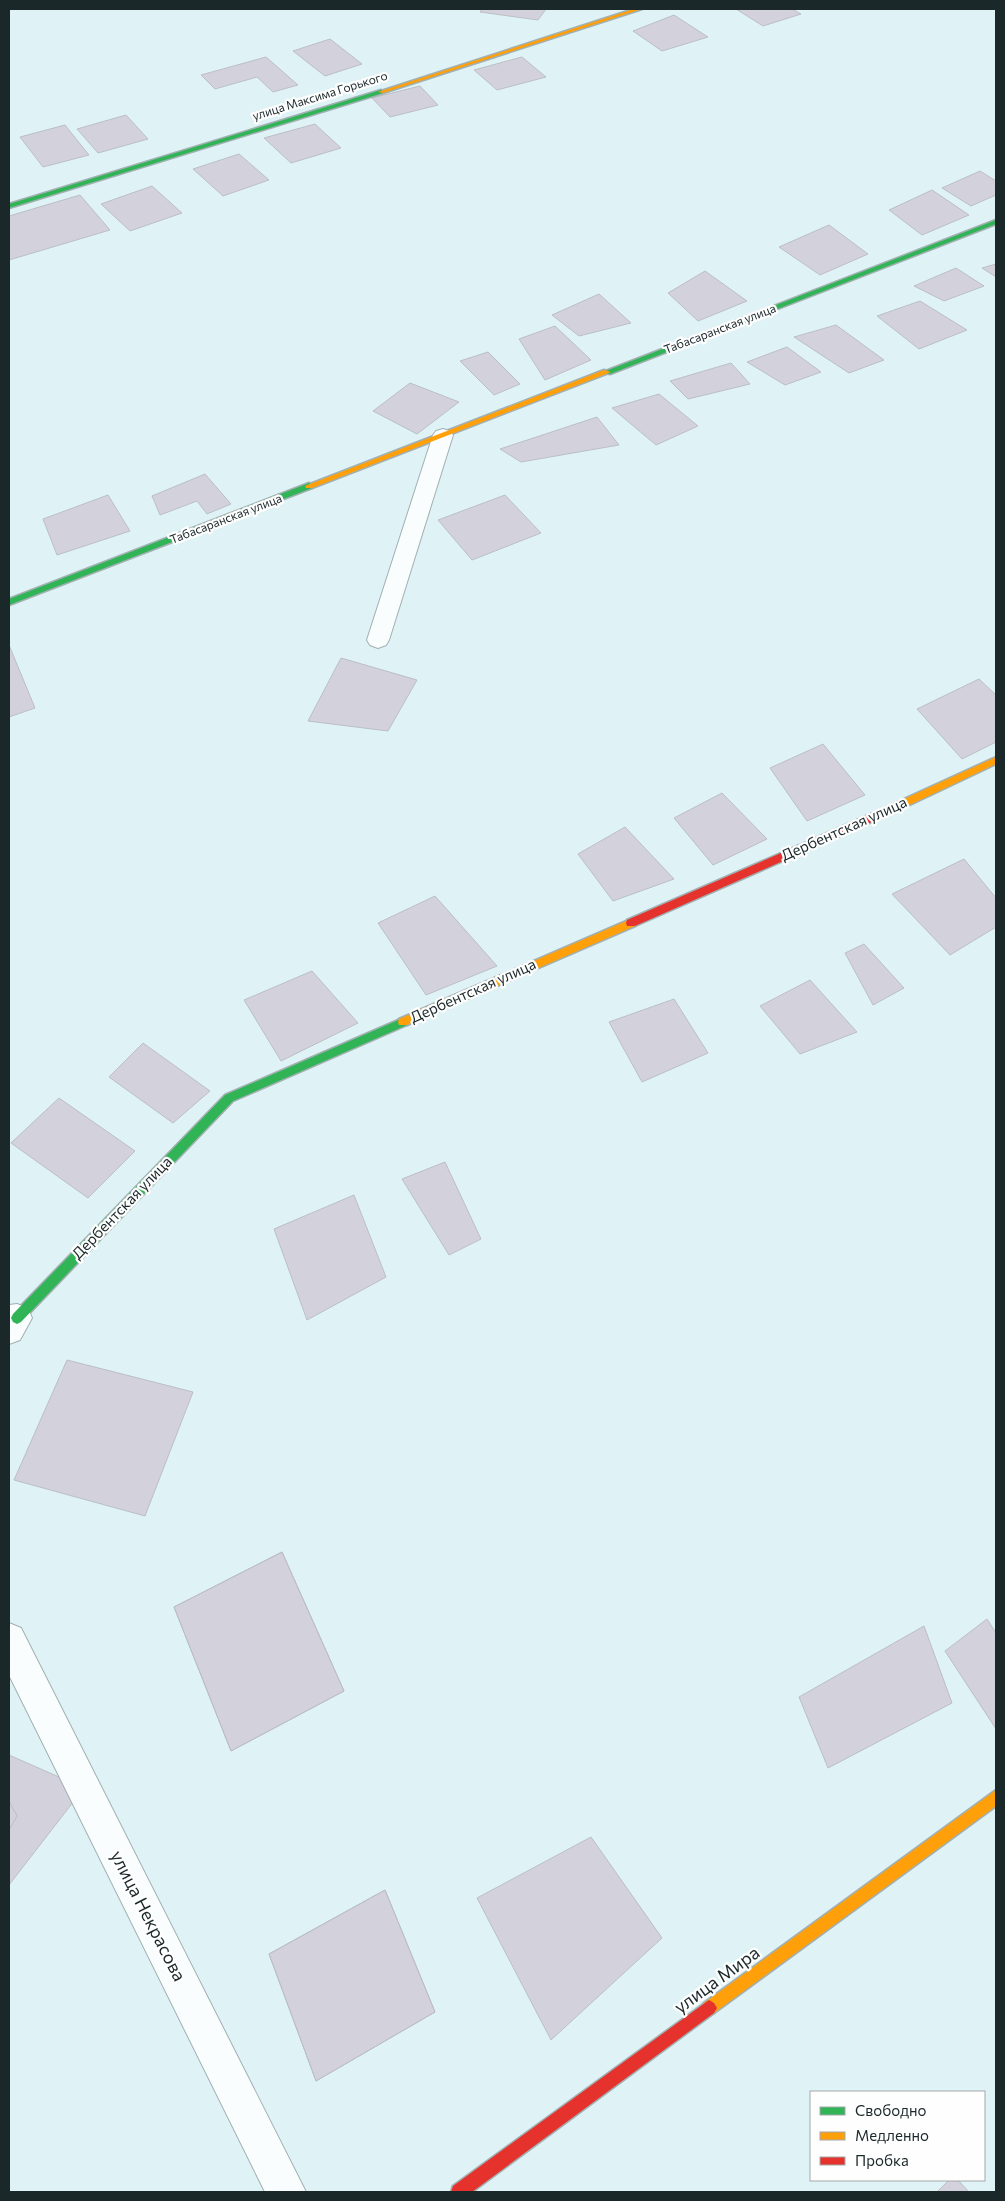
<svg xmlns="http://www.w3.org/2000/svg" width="1005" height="2201" viewBox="0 0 1005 2201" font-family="Commissioner,sans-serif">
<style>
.building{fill:#d3d2dc;stroke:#bbbfc4}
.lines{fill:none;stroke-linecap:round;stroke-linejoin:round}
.street-casing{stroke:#a1b0b2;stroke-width:2}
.fast-casing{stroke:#a1b0b2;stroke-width:3}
.slow-casing{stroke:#a1b0b2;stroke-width:3}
.jam-casing{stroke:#a1b0b2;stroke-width:3}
.street{fill:#fafdfe;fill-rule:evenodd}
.fast{fill:#30b455;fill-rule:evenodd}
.slow{fill:#ff9f0a;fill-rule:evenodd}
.jam{fill:#e5322d;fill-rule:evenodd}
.labels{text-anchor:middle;stroke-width:4.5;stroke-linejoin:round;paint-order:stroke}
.far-street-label{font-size:12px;fill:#1b282a;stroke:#fefefe}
.street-label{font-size:15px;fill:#1b282a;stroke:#fefefe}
.near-street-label{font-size:18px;fill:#1b282a;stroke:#fefefe}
</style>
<rect width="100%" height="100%" fill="#dff2f5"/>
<path class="building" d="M 482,9 L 546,9 L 538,20 L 480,12 Z
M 736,9 L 792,9 L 801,14 L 763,26 Z
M 674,15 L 708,37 L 662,51 L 633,31 Z
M 330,39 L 362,64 L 325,76 L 293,51 Z
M 266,57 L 298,85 L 273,92 L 257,77 L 215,89 L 201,75 Z
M 522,57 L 546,77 L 497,90 L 474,70 Z
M 420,86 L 438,105 L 390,117 L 372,98 Z
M 126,115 L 148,139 L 98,153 L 77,129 Z
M 315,124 L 341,148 L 291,163 L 264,138 Z
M 65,125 L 89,155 L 43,167 L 20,137 Z
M 239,154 L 269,180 L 223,196 L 193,169 Z
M 980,171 L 996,181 L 996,195 L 971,206 L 942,188 Z
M 152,186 L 182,213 L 130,231 L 101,204 Z
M 932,190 L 969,215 L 922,235 L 889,210 Z
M 80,195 L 110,230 L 9,260 L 9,216 Z
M 829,225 L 868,254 L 820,275 L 779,247 Z
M 996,264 L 996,277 L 982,268 Z
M 956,268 L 984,286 L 944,301 L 914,286 Z
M 705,271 L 747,301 L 698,321 L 668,293 Z
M 599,294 L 631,323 L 579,336 L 552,315 Z
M 920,301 L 967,330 L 919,349 L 877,316 Z
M 836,325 L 884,360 L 849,373 L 794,337 Z
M 555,326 L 591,360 L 545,380 L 519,339 Z
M 787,347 L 821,372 L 785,385 L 747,362 Z
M 488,352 L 520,384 L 494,395 L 460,361 Z
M 731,363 L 750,384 L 688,399 L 670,381 Z
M 410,383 L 459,402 L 417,434 L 373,411 Z
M 659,394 L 698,426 L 656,445 L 612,408 Z
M 597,417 L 619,445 L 521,462 L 500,449 Z
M 205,474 L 231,504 L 207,514 L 197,501 L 160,515 L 152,496 Z
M 108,495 L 130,531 L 57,555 L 43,519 Z
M 505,495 L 541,533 L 472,560 L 438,520 Z
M 9,645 L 35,708 L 9,717 Z
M 341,658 L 417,680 L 388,731 L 308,721 Z
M 979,679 L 996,695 L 996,742 L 962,759 L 917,709 Z
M 823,744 L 865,795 L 807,821 L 770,768 Z
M 722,793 L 767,839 L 713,865 L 674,818 Z
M 625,827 L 674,879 L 613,901 L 578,854 Z
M 964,859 L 996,898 L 996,927 L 950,955 L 892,894 Z
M 435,896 L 497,966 L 426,995 L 378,923 Z
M 864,944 L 904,988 L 873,1005 L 845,953 Z
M 312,971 L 358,1023 L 281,1061 L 244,1000 Z
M 810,980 L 857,1032 L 800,1054 L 760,1006 Z
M 674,999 L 708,1053 L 642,1082 L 609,1022 Z
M 143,1043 L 210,1091 L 173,1123 L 109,1077 Z
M 59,1098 L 135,1151 L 88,1198 L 11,1143 Z
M 445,1162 L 481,1239 L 449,1255 L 402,1179 Z
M 354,1195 L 386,1277 L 307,1320 L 274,1229 Z
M 67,1360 L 193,1392 L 145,1516 L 14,1480 Z
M 282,1552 L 344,1691 L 231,1751 L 174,1607 Z
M 282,1552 L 344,1691 L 231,1751 L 174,1607 Z
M 987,1619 L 996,1633 L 996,1729 L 945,1651 Z
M 924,1626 L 952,1703 L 828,1768 L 799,1697 Z
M 9,1755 L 84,1788 L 9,1885 Z
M 9,1801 L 17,1816 L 9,1830 Z
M 591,1837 L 662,1938 L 551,2040 L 477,1898 Z
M 385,1890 L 435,2012 L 316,2081 L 269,1954 Z
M 385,1890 L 435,2012 L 316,2081 L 269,1954 Z
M 949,2180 L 958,2180 L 969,2192 L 937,2192 Z"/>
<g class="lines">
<defs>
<path id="street" d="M 443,429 L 450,431 L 453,435 L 389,640 L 386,645 L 378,648 L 370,645 L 367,640 L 433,435 L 436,431 Z
M 17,1304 L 28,1308 L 32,1318 L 20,1340 L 9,1344 L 9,1305 Z
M 9,1623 L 21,1628 L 306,2192 L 265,2192 L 9,1675 Z"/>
<path id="fast" d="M 381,90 L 384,92 L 383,93 L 9,208 L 9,204 Z
M 996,220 L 996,224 L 610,374 L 603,372 Z
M 309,483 L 313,486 L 312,488 L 9,605 L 9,599 Z
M 403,1018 L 407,1019 L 408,1022 L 407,1025 L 233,1101 L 21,1322 L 17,1324 L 13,1322 L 11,1318 L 13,1314 L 225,1095 Z"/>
<path id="slow" d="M 634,9 L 642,9 L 383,93 L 378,92 Z
M 604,370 L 611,372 L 312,488 L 306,488 L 305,486 Z
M 996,757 L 996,764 L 899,810 L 896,811 L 891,807 L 893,804 Z
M 631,919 L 635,920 L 636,923 L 635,926 L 407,1025 L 399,1025 L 398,1022 L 399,1019 Z
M 996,1790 L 996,1806 L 714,2013 L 709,2016 L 704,2013 L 701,2008 L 704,2003 Z"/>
<path id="jam" d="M 896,803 L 901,807 L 899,810 L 635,926 L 627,926 L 626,923 L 627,920 Z
M 709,2000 L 714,2003 L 717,2008 L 714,2013 L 472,2192 L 451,2192 L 453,2186 Z"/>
</defs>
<use href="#street" class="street-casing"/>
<use href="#fast" class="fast-casing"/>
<use href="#slow" class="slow-casing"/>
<use href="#jam" class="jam-casing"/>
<use href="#street" class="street"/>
<use href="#fast" class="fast"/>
<use href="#slow" class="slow"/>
<use href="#jam" class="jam"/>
</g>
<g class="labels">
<g class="far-street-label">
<text transform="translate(320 96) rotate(-17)" y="4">улица Максима Горького</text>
<text transform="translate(720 329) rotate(-21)" y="4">Табасаранская улица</text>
<text transform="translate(226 519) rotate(-21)" y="4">Табасаранская улица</text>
</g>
<g class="street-label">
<text transform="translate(844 829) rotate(-24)" y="5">Дербентская улица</text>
<text transform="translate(473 991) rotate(-24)" y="5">Дербентская улица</text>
<text transform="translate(122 1208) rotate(-46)" y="5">Дербентская улица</text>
</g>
<g class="near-street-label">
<text transform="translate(148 1916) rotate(63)" y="6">улица Некрасова</text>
<text transform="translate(717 1980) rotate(-36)" y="6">улица Мира</text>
</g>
</g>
<rect width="1005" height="2201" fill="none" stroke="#1b282a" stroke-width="20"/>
<rect x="810" y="2091" width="175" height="90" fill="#fefefe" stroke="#a3a8a9"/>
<rect x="820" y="2107" width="25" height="8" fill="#30b455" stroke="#a3a8a9"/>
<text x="855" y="2116" font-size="15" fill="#1b282a">Свободно</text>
<rect x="820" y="2132" width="25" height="8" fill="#ff9f0a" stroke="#a3a8a9"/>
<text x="855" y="2141" font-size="15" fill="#1b282a">Медленно</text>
<rect x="820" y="2157" width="25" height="8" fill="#e5322d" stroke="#a3a8a9"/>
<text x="855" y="2166" font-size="15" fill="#1b282a">Пробка</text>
</svg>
